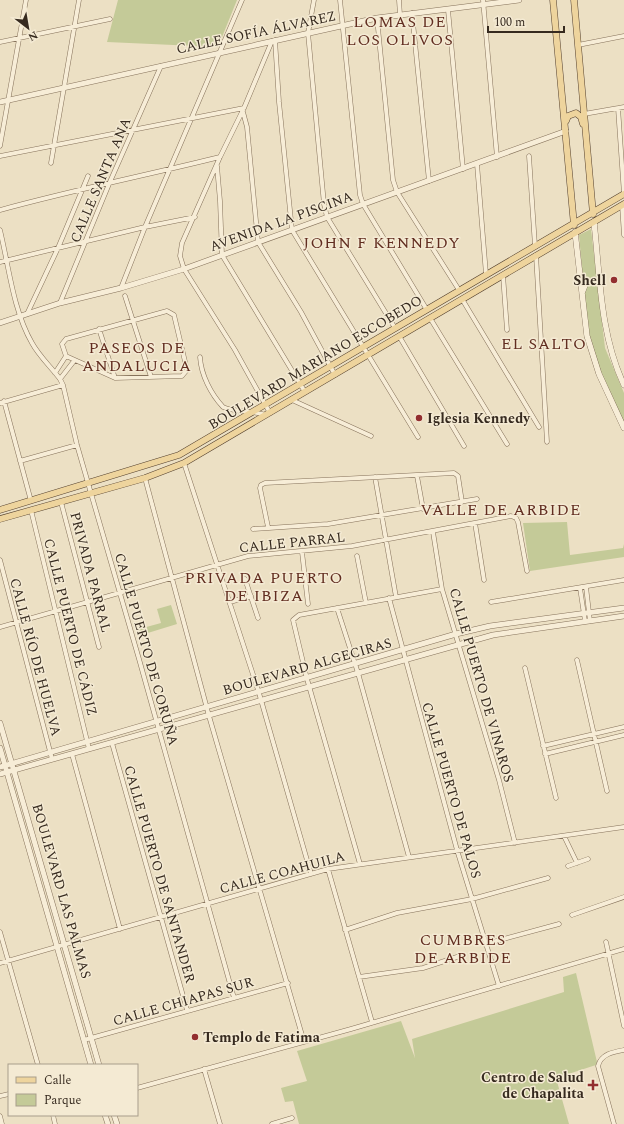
<svg xmlns="http://www.w3.org/2000/svg" width="624" height="1124" viewBox="0 0 624 1124" font-family="Spectral,serif">
<style>
.green{fill:#c4ca98}
.lines{fill:none;stroke-linecap:round;stroke-linejoin:round}
.minor-casing{stroke:#86725b;stroke-width:5}
.tertiary-casing{stroke:#86725b;stroke-width:6}
.secondary-casing{stroke:#68533e;stroke-width:6}
.primary-casing{stroke:#54402f;stroke-width:7}
.minor{stroke:#f7edd7;stroke-width:4}
.tertiary{stroke:#f7edd7;stroke-width:5}
.secondary{stroke:#f7edd7;stroke-width:5.5}
.primary{stroke:#eed49d;stroke-width:6}
.poi-dot{fill:#922e2f;stroke:#f4ead3;stroke-width:1.5}
.labels{text-anchor:middle;stroke-width:3;stroke-linejoin:round;paint-order:stroke}
.street-label{font-size:14px;fill:#362a1f;stroke:#f4ead3}
.poi-label{font-size:14px;font-weight:bold;fill:#362a1f;stroke:#f4ead3;text-anchor:end}
.quarter-label{font-size:16px;letter-spacing:1px;fill:#612d20;stroke:#f4ead3}
</style>
<rect width="100%" height="100%" fill="#ece0c4"/>
<path class="green" d="M 118,0 L 237,0 L 218,47 L 107,42 Z
M 591,229 L 605,348 L 624,393 L 624,426 L 596,362 L 588,335 L 579,235 Z
M 567,522 L 570,555 L 623,548 L 624,544 L 624,557 L 530,571 L 523,523 Z
M 171,605 L 177,624 L 138,636 L 134,623 L 137,622 L 139,629 L 161,623 L 157,609 Z
M 576,973 L 597,1062 L 596,1065 L 556,1078 L 569,1124 L 299,1124 L 293,1101 L 285,1102 L 281,1088 L 307,1081 L 297,1051 L 401,1021 L 415,1058 L 412,1039 L 564,992 L 563,977 Z"/>
<g class="lines">
<defs>
<path id="minor" d="M 314,0 L 308,33 L 324,204 L 327,217 L 395,328
M 340,0 L 360,195 L 363,204 L 427,310
M 399,0 L 400,15
M 483,0 L 497,157
M 448,10 L 463,169
M 412,13 L 429,181
M 377,18 L 393,180 L 397,192 L 459,290
M 275,40 L 279,102 L 292,230 L 418,437
M 0,42 L 110,19
M 578,45 L 624,36
M 618,108 L 624,194
M 243,112 L 247,127 L 258,242 L 301,312 L 335,375
M 584,114 L 624,107
M 0,146 L 26,0
M 0,156 L 244,108
M 529,156 L 535,246
M 51,163 L 79,0
M 477,164 L 486,274
M 217,166 L 220,201 L 222,255 L 305,392
M 622,205 L 624,235
M 0,210 C 73,190 147,175 220,157
M 0,230 C 9,267 13,310 32,343 C 39,356 51,367 60,379 L 63,385 L 77,445 L 139,659 L 234,998
M 536,255 L 547,442
M 0,262 L 145,227 L 195,217
M 503,275 L 507,330
M 121,288 L 145,227 L 242,0
M 125,296 L 151,377
M 462,299 L 539,427
M 60,303 L 109,184 L 161,66
M 167,311 L 174,315 L 187,370 L 182,376 L 115,378 L 66,356 L 62,344 L 66,339 Z
M 27,314 L 58,248 L 88,176
M 430,318 L 507,444
M 99,329 L 115,378
M 399,336 L 464,446
M 200,357 C 201,375 211,394 223,407 C 236,413 252,410 266,415
M 55,373 L 66,356
M 60,379 L 74,361
M 292,400 L 371,436
M 4,401 L 31,501
M 0,403 L 63,385
M 270,413 L 235,350 L 184,269 L 180,256 L 182,243 L 220,157 L 244,108 L 272,41
M 20,461 L 77,445
M 184,463 L 259,693 L 311,874
M 417,476 L 423,509
M 375,477 L 396,597
M 145,478 L 209,716 L 304,1042
M 61,502 L 99,647
M 31,510 L 89,749
M 475,523 L 484,580
M 268,527 L 260,488 L 261,485 L 265,483 L 454,473 L 458,476 L 462,502
M 253,529 L 328,524 L 477,499
M 433,532 L 442,589 L 499,780 L 515,843
M 302,552 L 308,604
M 357,556 L 366,603
M 0,560 L 52,759
M 245,579 L 258,618
M 586,587 L 590,621
M 580,588 L 585,621
M 389,598 L 457,850 L 499,986
M 230,602 L 251,596
M 491,602 L 624,580
M 337,608 L 358,673 L 409,857
M 0,627 L 248,556 L 352,546 L 511,516 L 516,518 L 518,522 L 527,571
M 577,660 L 607,791
M 525,668 L 556,798
M 112,743 L 187,1010
M 543,746 L 624,727
M 72,754 L 120,929
M 545,754 L 624,735
M 564,836 L 577,863
M 360,864 L 307,679 L 293,620 L 299,615 L 442,589
M 568,866 L 588,859
M 328,869 L 372,1022
M 572,915 L 624,897
M 345,930 L 397,913 L 472,899 L 548,878
M 0,932 L 38,1065
M 606,942 L 624,1026
M 485,944 L 559,924
M 0,963 L 328,869 L 624,827
M 359,977 L 423,968 L 460,956
M 84,1040 L 288,983
M 204,1069 L 220,1124
M 137,1088 L 351,1029 L 624,949
M 0,1096 L 9,1094
M 53,1115 L 55,1124
M 0,1116 L 2,1124
M 272,1124 L 292,1118
M 614,1124 L 598,1066 C 601,1054 613,1052 624,1050"/>
<path id="tertiary" d="M 0,102 L 377,18 L 519,0
M 0,323 L 60,303 L 121,288 L 184,269 L 566,131
M 0,723 L 99,1065
M 0,748 L 91,1065
M 0,767 L 456,634 L 490,626 L 624,608
M 0,774 L 493,635 L 624,616
M 105,1115 L 108,1124
M 114,1115 L 117,1124"/>
<path id="secondary" d="M 594,222 C 600,276 600,335 624,385
M 575,232 L 587,336 L 599,374 L 624,428
M 582,293 L 586,283 L 601,279"/>
<path id="primary" d="M 553,0 L 574,225
M 574,0 L 593,214
M 566,121 L 568,116 L 576,113 L 581,117 L 583,124
M 0,510 L 179,455 L 624,194
M 0,519 L 145,478 L 184,463 L 624,204"/>
</defs>
<use href="#minor" class="minor-casing"/>
<use href="#tertiary" class="tertiary-casing"/>
<use href="#secondary" class="secondary-casing"/>
<use href="#primary" class="primary-casing"/>
<use href="#minor" class="minor"/>
<use href="#tertiary" class="tertiary"/>
<use href="#secondary" class="secondary"/>
<use href="#primary" class="primary"/>
</g>
<g class="poi-dot">
<circle cx="614" cy="280" r="4"/>
<circle cx="419" cy="418" r="4"/>
<circle cx="195" cy="1037" r="4"/>
<path d="M591 1079h4v4h4v4h-4v4h-4v-4h-4v-4h4z"/>
</g>
<g class="labels">
<g class="street-label">
<text transform="translate(256 32) rotate(-12)" y="5">CALLE SOFÍA ÁLVAREZ</text>
<text transform="translate(100 180) rotate(-67)" y="5">CALLE SANTA ANA</text>
<text transform="translate(281 221) rotate(-20)" y="5">AVENIDA LA PISCINA</text>
<text transform="translate(315 362) rotate(-31)" y="5">BOULEVARD MARIANO ESCOBEDO</text>
<text transform="translate(292 542) rotate(-6)" y="5">CALLE PARRAL</text>
<text transform="translate(91 572) rotate(75)" y="5">PRIVADA PARRAL</text>
<text transform="translate(71 627) rotate(76)" y="5">CALLE PUERTO DE CÁDIZ</text>
<text transform="translate(147 649) rotate(74)" y="5">CALLE PUERTO DE CORUÑA</text>
<text transform="translate(36 657) rotate(75)" y="5">CALLE RÍO DE HUELVA</text>
<text transform="translate(307 666) rotate(-16)" y="5">BOULEVARD ALGECIRAS</text>
<text transform="translate(482 685) rotate(74)" y="5">CALLE PUERTO DE VINAROS</text>
<text transform="translate(452 790) rotate(74)" y="5">CALLE PUERTO DE PALOS</text>
<text transform="translate(282 872) rotate(-15)" y="5">CALLE COAHUILA</text>
<text transform="translate(160 874) rotate(74)" y="5">CALLE PUERTO DE SANTANDER</text>
<text transform="translate(62 891) rotate(74)" y="5">BOULEVARD LAS PALMAS</text>
<text transform="translate(183 1001) rotate(-16)" y="5">CALLE CHIAPAS SUR</text>
</g>
<g class="poi-label">
<text x="606" y="285">Shell</text>
<text x="427" y="423" text-anchor="start">Iglesia Kennedy</text>
<text x="203" y="1042" text-anchor="start">Templo de Fatima</text>
<text x="584" y="1082">Centro de Salud<tspan x="584" dy="16">de Chapalita</tspan></text>
</g>
<g class="quarter-label">
<text x="400" y="27">LOMAS DE<tspan x="400" dy="18">LOS OLIVOS</tspan></text>
<text x="382" y="248">JOHN F KENNEDY</text>
<text x="544" y="349">EL SALTO</text>
<text x="137" y="353">PASEOS DE<tspan x="137" dy="18">ANDALUCIA</tspan></text>
<text x="501" y="515">VALLE DE ARBIDE</text>
<text x="264" y="583">PRIVADA PUERTO<tspan x="264" dy="18">DE IBIZA</tspan></text>
<text x="463" y="945">CUMBRES<tspan x="463" dy="18">DE ARBIDE</tspan></text>
</g>
</g>
<rect x="8" y="1064" width="130" height="52" fill="#f4ead3" stroke="#a89d8b"/>
<rect x="16" y="1077" width="20" height="6" fill="#eed49d" stroke="#a89d8b"/>
<text x="44" y="1084" font-size="12" fill="#362a1f">Calle</text>
<rect x="16" y="1094" width="20" height="12" fill="#c4ca98" stroke="#a89d8b"/>
<text x="44" y="1104" font-size="12" fill="#362a1f">Parque</text>
<g transform="translate(28 28) rotate(149)" stroke="#f4ead3" stroke-width="3" paint-order="stroke">
<path d="M0-3L7 15L0 10L-7 15Z" fill="#362a1f"/>
<text y="-6" font-size="11" font-weight="bold" text-anchor="middle" fill="#362a1f">N</text>
</g>
<path d="M488 26v6h76v-6" fill="none" stroke="#362a1f" stroke-width="2"/>
<text x="494" y="26" font-size="12" fill="#362a1f" stroke="#f4ead3" stroke-width="3" paint-order="stroke">100 m</text>
</svg>
